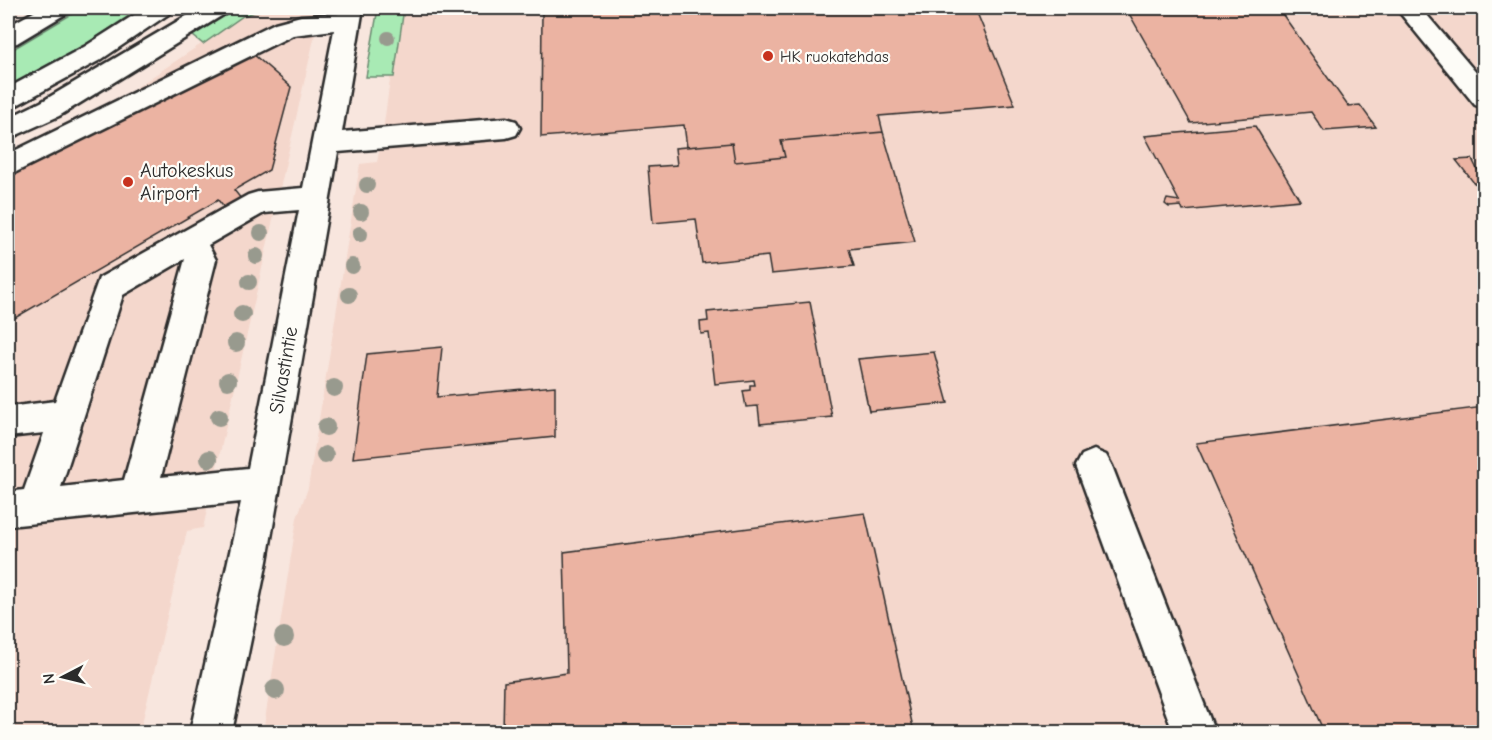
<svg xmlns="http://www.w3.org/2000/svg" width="1492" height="740" viewBox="0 0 1492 740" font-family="'Comic Neue',sans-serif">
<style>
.built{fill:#f4d7cc}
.green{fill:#a8eab4;stroke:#6a8a70;stroke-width:1.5}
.building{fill:#ebb3a2;stroke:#2b2b2b;stroke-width:1.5}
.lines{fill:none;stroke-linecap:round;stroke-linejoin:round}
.minor-casing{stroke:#2b2b2b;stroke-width:5}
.highway-casing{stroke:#2b2b2b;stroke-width:5}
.minor{fill:#fdfcf7;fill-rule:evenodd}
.highway{fill:#fdfcf7;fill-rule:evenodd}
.tree{fill:#989a8e}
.poi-dot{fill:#c8321e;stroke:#fdfcf7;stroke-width:2}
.labels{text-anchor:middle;stroke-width:4.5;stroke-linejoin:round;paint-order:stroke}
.far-poi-label{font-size:16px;fill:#2b2b2b;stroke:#fdfcf7;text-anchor:start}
.poi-label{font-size:20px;fill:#2b2b2b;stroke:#fdfcf7;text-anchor:start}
.street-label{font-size:20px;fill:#2b2b2b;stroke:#fdfcf7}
</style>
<rect width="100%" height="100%" fill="#f8e6de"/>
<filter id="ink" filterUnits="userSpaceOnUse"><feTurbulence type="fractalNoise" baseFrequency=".0167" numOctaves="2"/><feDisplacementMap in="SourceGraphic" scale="12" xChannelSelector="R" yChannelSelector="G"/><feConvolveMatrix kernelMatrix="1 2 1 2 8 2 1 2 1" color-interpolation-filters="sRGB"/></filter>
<g filter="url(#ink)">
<path class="built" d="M 267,8 L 321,8 L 203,528 L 187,531 L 140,732 L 8,732 L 8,157 L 107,107 L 243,16 Z
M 387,8 L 1484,8 L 1484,732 L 263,732 L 297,518 L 308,488 L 360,164 L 377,162 L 382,138 L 391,73 Z"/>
<path class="green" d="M 82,8 L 141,8 L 35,78 L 8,93 L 8,52 Z
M 238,8 L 267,8 L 243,16 L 203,44 L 192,35 Z
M 378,8 L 404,8 L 394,77 L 366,77 Z"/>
<path class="building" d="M 542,8 L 975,8 L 1015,105 L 879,116 L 883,132 L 781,141 L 785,157 L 735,162 L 732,143 L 687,147 L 684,125 L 541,137 Z
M 1126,8 L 1278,8 L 1348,106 L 1360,105 L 1376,127 L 1324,131 L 1311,112 L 1191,123 Z
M 246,48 L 291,87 L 269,170 L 234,190 L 242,200 L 226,210 L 218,200 L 8,322 L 8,173 Z
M 1255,126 L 1300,200 L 1183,211 L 1181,206 L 1169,207 L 1165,204 L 1167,199 L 1179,201 L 1145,136 Z
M 883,132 L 915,242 L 849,249 L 854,266 L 771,274 L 768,256 L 702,263 L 696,219 L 653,223 L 648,167 L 677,165 L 675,148 L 732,143 L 735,162 L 785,157 L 781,141 Z
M 1472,159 L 1477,169 L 1484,174 L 1484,187 L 1474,183 L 1456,160 Z
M 810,302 L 832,417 L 760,424 L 758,406 L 746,407 L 743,391 L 750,390 L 750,385 L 755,385 L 754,380 L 715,384 L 709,333 L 701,334 L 700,322 L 708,321 L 707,312 Z
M 442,347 L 437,397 L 555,386 L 555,437 L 353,458 L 367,354 Z
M 934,352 L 948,403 L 869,411 L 858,359 Z
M 1484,407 L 1484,732 L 1324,732 L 1196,443 Z
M 865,513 L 914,732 L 503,732 L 504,682 L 567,673 L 564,552 Z"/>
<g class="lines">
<defs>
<path id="minor" d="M 339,8 L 363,8 L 342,132 L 506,118 L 516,121 L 520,128 L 516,135 L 506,138 L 338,152 L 267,561 L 232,732 L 190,732 L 241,502 L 8,526 L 8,492 L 24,490 L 44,433 L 8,437 L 8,407 L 55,401 L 99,278 L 248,195 L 258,192 L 303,188 L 334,30 L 293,35 L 8,176 L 8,154 L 275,23 L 301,16 L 338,14 ZM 299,210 L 248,468 L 161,477 L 216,260 L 208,245 L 264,213 ZM 185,259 L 124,480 L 61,487 L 123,295 Z
M 1396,8 L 1421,8 L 1484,82 L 1484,108 L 1475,105 Z
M 1094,450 L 1106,455 L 1112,466 L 1215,732 L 1173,732 L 1076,466 L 1082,455 Z"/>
<path id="highway" d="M 41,8 L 70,8 L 67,13 L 17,43 L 8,45 L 8,26 Z
M 145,8 L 173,8 L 170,13 L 102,59 L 17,105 L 8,108 L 8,88 L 84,47 Z
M 200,8 L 229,8 L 226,13 L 59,116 L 8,139 L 8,118 L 41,102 Z"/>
</defs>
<use href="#minor" class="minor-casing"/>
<use href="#highway" class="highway-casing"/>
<use href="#minor" class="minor"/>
<use href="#highway" class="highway"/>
</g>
<g class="tree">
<circle cx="388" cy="38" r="7"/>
<circle cx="367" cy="185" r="8"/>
<circle cx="361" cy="212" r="8"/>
<circle cx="261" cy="233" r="8"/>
<circle cx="360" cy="234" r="8"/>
<circle cx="256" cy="256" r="8"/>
<circle cx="352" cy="266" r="8"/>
<circle cx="249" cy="282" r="8"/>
<circle cx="349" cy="295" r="8"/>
<circle cx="242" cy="314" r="9"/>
<circle cx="236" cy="343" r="9"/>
<circle cx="228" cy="381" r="9"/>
<circle cx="334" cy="388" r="9"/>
<circle cx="219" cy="417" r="9"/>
<circle cx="326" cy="427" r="9"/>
<circle cx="325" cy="455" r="9"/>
<circle cx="209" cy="459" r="9"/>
<circle cx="284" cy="637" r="10"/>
<circle cx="275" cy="690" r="10"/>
</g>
</g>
<g class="poi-dot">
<circle cx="768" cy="56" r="6"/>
<circle cx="128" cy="182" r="6"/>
</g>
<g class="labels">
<g class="far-poi-label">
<text x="780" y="62">HK ruokatehdas</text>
</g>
<g class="poi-label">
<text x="140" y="177">Autokeskus<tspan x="140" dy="23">Airport</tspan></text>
</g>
<g class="street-label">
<text transform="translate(283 370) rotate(-80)" y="7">Silvastintie</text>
</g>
</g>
<rect width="1492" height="740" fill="none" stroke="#fdfcf7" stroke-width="30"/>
<rect x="15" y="15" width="1462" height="710" fill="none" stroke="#2b2b2b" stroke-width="2" filter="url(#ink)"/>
<g transform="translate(63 677) rotate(263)" stroke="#fdfcf7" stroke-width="4.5" paint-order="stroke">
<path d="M0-4.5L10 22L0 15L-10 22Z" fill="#2b2b2b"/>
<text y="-9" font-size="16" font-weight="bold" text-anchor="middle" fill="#2b2b2b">N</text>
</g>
</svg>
